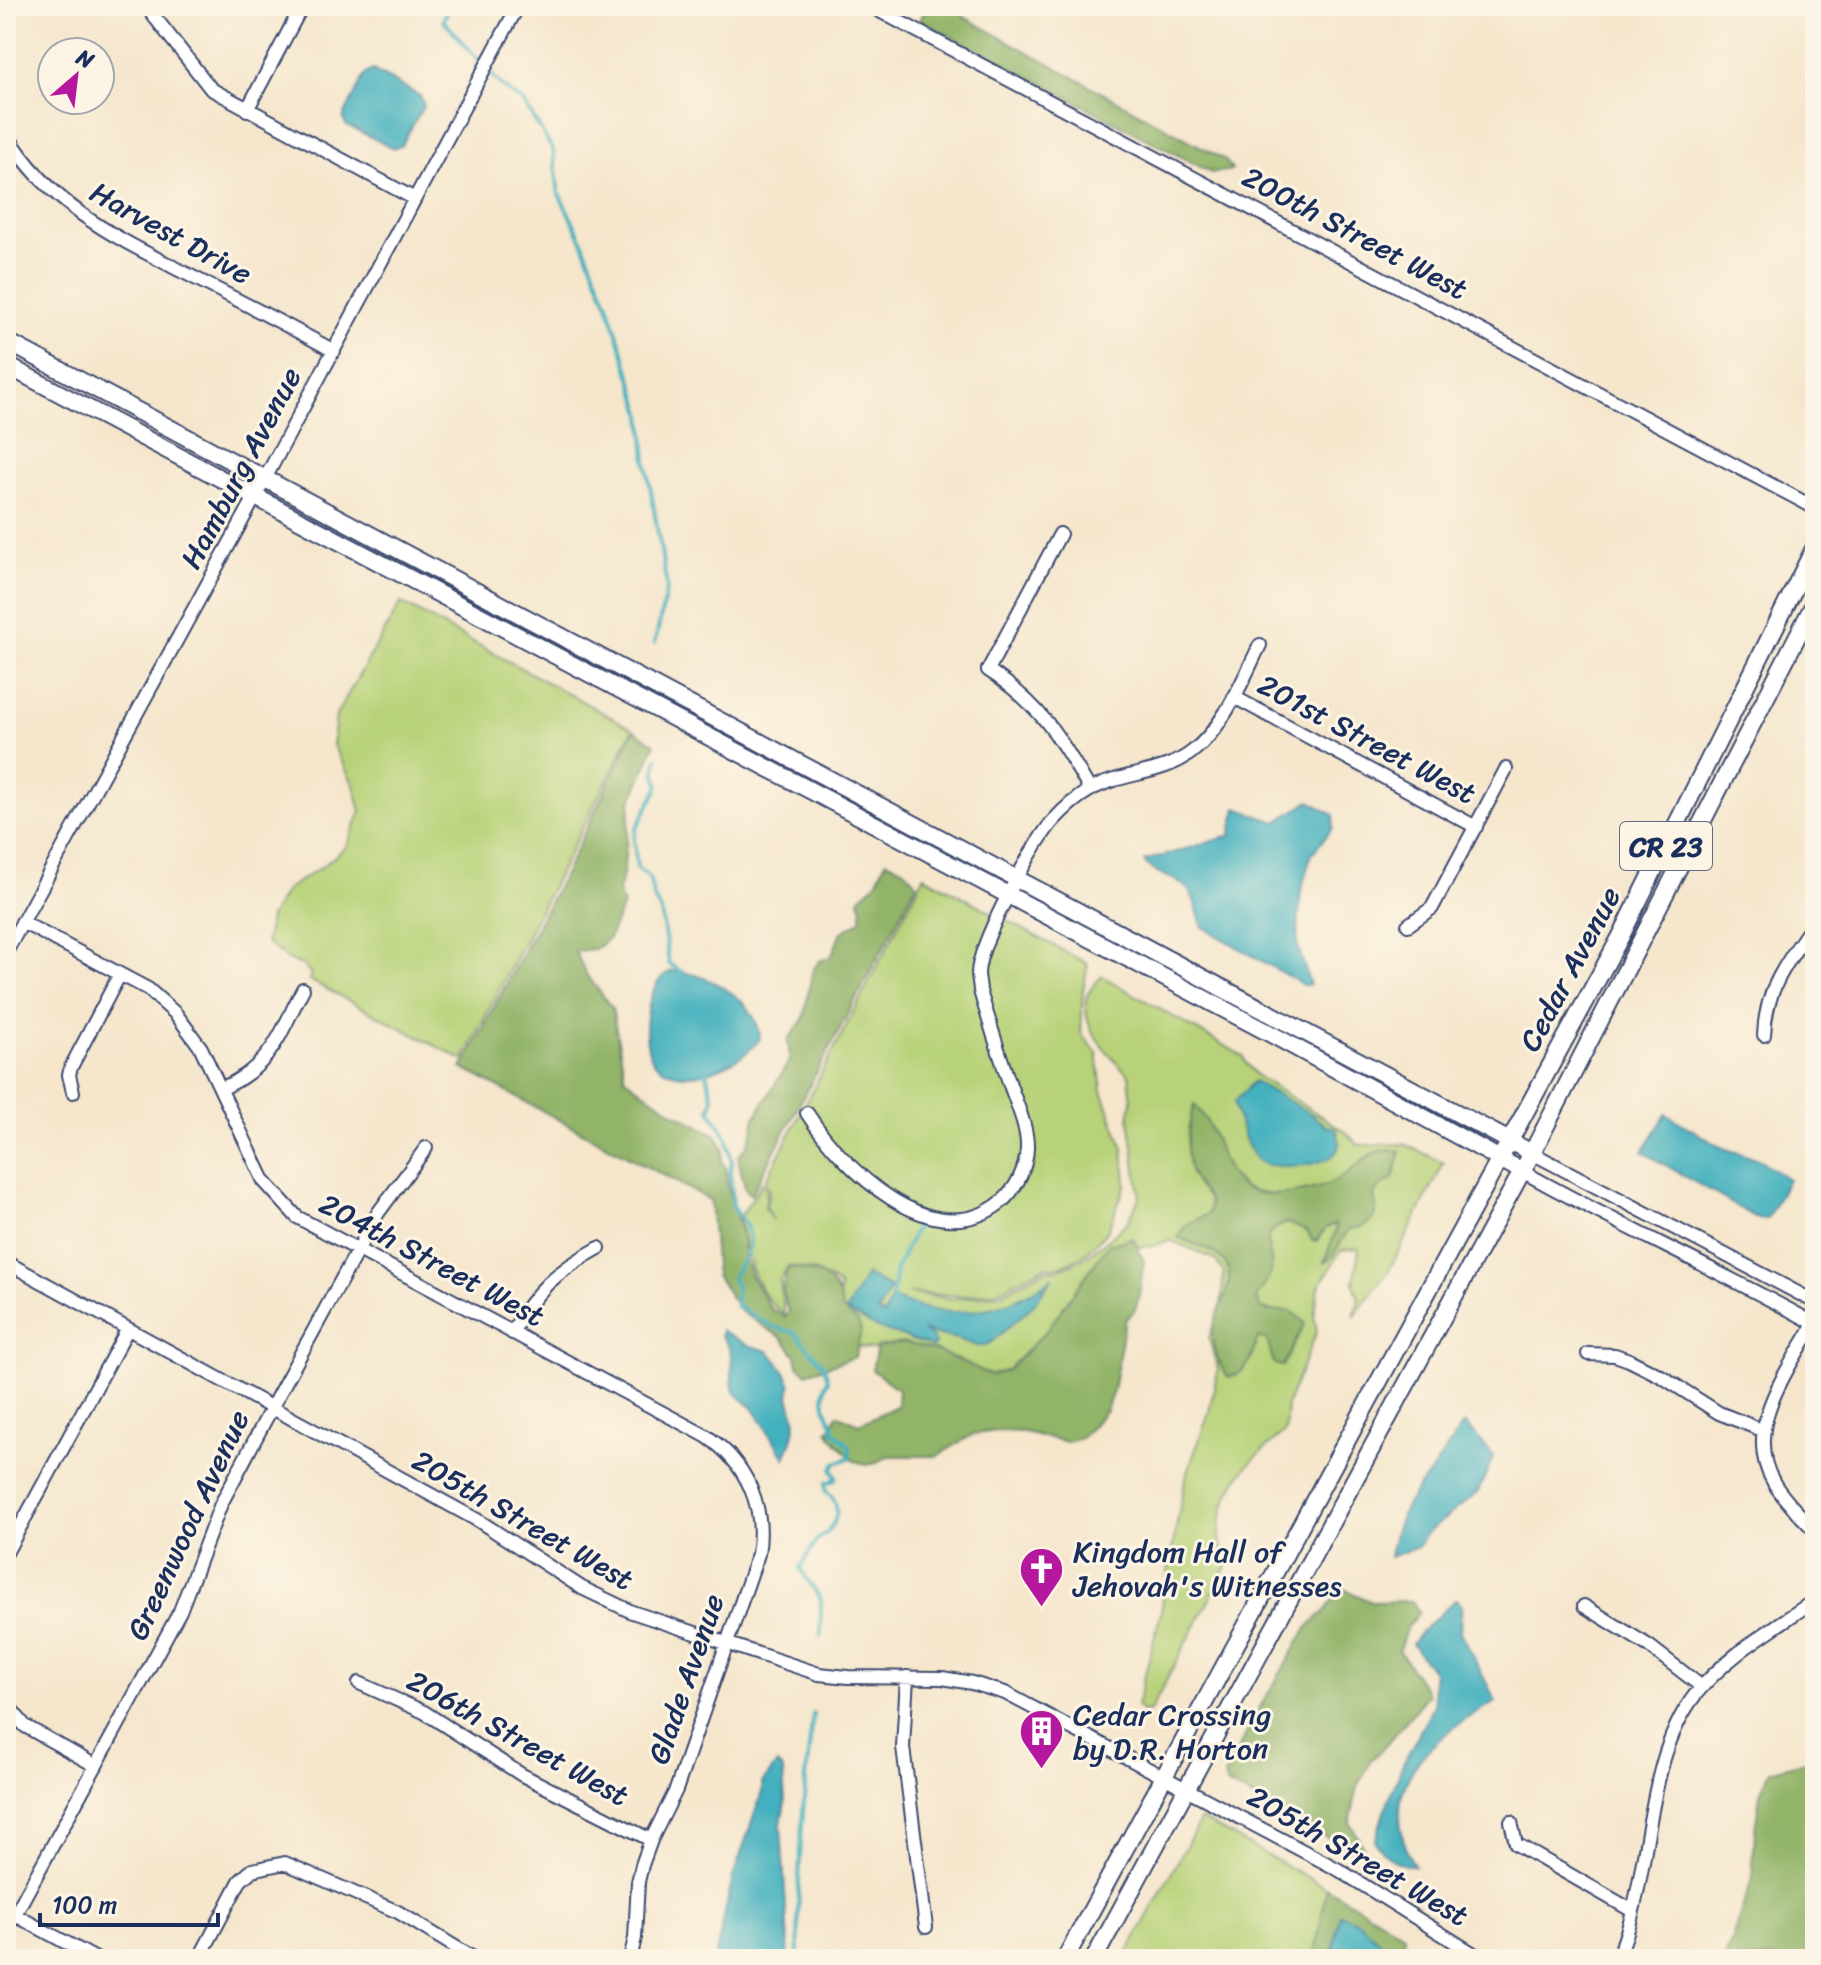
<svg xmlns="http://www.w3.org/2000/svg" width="1821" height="1965" viewBox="0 0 1821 1965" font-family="Sriracha,sans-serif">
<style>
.green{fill:#b7d278;stroke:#69806b;stroke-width:2}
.forest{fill:#91b468;stroke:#567263;stroke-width:2}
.water{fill:#42b0be;stroke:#2e708e;stroke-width:2}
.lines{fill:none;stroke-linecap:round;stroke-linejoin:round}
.stream{stroke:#42b0be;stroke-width:4}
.minor-casing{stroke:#3c4a6e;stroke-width:16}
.major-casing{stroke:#3c4a6e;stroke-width:20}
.minor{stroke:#fff;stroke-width:12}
.major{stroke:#fff;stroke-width:16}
.labels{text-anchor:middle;stroke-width:6;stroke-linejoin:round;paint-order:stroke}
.shield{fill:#fcf5e5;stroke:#5e6a86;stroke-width:2}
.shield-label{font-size:28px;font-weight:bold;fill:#1b2f5e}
.street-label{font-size:30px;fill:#1b2f5e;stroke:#fcf5e5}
.poi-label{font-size:30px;fill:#1b2f5e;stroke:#fcf5e5;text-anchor:start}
</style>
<rect width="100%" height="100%" fill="#fcf5e5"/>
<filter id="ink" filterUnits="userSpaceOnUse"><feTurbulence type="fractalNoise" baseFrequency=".0125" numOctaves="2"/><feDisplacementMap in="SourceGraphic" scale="16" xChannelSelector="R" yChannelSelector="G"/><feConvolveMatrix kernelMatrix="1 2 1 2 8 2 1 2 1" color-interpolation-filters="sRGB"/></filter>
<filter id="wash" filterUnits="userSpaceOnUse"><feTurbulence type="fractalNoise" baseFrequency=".006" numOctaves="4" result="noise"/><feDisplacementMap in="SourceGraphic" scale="32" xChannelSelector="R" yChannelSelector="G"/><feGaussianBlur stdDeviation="1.8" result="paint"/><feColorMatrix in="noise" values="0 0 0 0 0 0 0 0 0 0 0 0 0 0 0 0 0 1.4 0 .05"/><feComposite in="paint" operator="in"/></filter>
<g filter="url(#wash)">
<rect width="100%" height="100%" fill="#f5e6cc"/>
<path class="green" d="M 401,603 L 633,729 L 463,1060 L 309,980 L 311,975 L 304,966 L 287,959 L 266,942 L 270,917 L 287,889 L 320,868 L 346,847 L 361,812 L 354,785 L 333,745 L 336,715 Z
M 924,876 L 1088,964 L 1083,989 L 1081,1033 L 1097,1053 L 1102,1091 L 1123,1147 L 1126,1184 L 1107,1232 L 1082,1256 L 1062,1266 L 1044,1267 L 996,1292 L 963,1296 L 908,1293 L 952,1299 L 1000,1294 L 1045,1270 L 1060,1269 L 1081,1260 L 1113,1236 L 1129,1220 L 1140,1196 L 1129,1119 L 1132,1102 L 1129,1075 C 1108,1055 1080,1028 1087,996 C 1089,989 1097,982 1102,976 L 1244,1057 L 1245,1062 L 1256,1075 L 1346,1132 L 1358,1145 L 1404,1144 L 1444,1163 L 1389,1270 L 1354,1317 L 1359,1299 L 1354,1284 L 1359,1248 L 1341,1250 L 1319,1287 L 1314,1316 L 1317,1331 L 1287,1404 L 1285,1432 C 1251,1459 1219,1489 1220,1535 C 1220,1545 1225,1557 1227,1566 L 1150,1711 L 1143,1712 L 1137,1706 L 1160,1616 L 1185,1480 L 1209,1412 L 1218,1370 L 1209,1338 L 1221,1305 L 1224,1273 L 1215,1259 L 1170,1240 L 1153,1246 L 1132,1248 L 1024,1361 L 1000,1378 L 885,1350 L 857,1347 L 848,1328 L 836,1313 L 840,1288 C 827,1274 807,1268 788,1266 L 780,1280 L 784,1314 C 753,1294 747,1252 739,1219 L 762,1183 L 767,1190 L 765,1209 L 773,1221 L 766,1205 L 770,1190 L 765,1182 Z
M 1201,1819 L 1327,1888 L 1314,1959 L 1124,1959 Z"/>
<path class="forest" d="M 927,6 L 960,6 L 964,17 L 1225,160 L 1232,170 L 1212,173 L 920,20 Z
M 634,730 L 655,744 L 631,802 L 623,875 L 618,890 L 623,905 L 609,938 L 595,949 L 575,951 L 586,974 L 612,1008 L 625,1078 L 673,1112 L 716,1135 L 723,1148 L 722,1162 L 726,1168 L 728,1188 L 742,1234 L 744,1255 L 750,1274 L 771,1309 L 785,1317 L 789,1312 C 782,1296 781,1284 788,1268 C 815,1268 840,1281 842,1309 L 858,1322 L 861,1331 L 855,1357 L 807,1373 L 798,1366 L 796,1355 L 782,1338 L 740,1311 L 716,1275 L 710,1200 L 462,1068 L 567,869 Z
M 886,861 L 905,869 L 917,884 L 751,1195 L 745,1188 L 738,1157 L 747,1146 L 753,1132 L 754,1119 L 790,1060 L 788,1040 L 804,1018 L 812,972 L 819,961 L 831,957 L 841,933 L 861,920 L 862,909 L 859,898 L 876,883 Z
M 1194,1105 C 1218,1128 1216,1157 1236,1181 C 1257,1205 1319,1192 1342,1177 C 1366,1161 1368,1146 1401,1151 L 1393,1179 C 1388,1182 1379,1186 1376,1191 C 1372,1198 1375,1197 1376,1204 C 1377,1223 1364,1228 1349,1229 L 1331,1258 L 1324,1262 L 1336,1230 L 1335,1224 L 1326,1228 L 1316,1241 L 1312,1240 L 1307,1231 L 1287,1223 C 1250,1237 1278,1250 1270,1275 C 1267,1283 1261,1291 1256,1298 L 1261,1308 L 1269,1311 L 1291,1311 L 1305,1323 L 1283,1366 L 1274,1364 L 1267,1340 L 1258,1338 C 1252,1355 1249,1374 1228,1377 C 1218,1363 1211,1348 1213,1330 C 1215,1309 1245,1276 1218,1255 C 1211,1250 1188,1242 1178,1237 L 1185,1225 L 1208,1214 C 1214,1196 1203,1196 1195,1182 C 1182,1159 1187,1129 1194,1105 Z
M 1133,1238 L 1144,1261 L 1139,1296 L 1135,1310 L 1125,1320 L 1113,1391 L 1106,1410 L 1081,1438 L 1067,1442 L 1024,1432 L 998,1431 L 974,1434 L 937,1456 L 888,1456 L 876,1463 L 867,1465 L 852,1460 C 845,1448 834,1443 828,1430 L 833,1425 L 837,1414 L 859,1424 L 897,1406 L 898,1389 L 872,1370 L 877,1347 L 904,1343 L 937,1351 L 991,1375 L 1008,1370 L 1046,1331 L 1108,1245 Z
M 1341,1588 L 1372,1602 L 1412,1601 L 1419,1612 L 1406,1629 L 1399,1650 L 1428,1694 L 1392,1738 L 1371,1760 L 1358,1786 L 1350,1823 L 1364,1849 L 1357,1853 L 1227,1784 L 1225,1775 L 1259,1709 L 1308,1627 L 1326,1610 Z
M 1815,1758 L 1815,1959 L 1725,1959 L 1752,1880 L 1755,1830 L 1760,1793 L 1770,1771 Z
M 1327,1888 L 1404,1934 L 1403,1959 L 1376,1959 L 1384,1952 L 1340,1914 L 1331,1959 L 1314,1959 Z"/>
<path class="water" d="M 373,70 L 420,96 L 424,105 L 401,146 L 393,148 L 346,125 L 343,118 L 365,74 Z
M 1310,801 L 1334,815 L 1333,828 L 1311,855 L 1301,891 L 1297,943 L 1310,985 L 1303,985 L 1203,927 C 1196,913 1197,896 1183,885 C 1172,876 1151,874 1144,861 L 1230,836 L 1237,808 L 1276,822 Z
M 673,971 C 708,973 758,1000 760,1039 C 740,1065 683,1091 655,1063 C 638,1046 646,975 673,971 Z
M 1254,1081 L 1311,1114 L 1326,1126 L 1336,1128 L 1340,1143 C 1338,1150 1336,1154 1329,1158 C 1316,1166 1269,1170 1257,1160 C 1248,1152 1236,1115 1234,1102 Z
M 1666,1114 L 1723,1148 L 1760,1160 L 1788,1179 L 1767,1219 L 1757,1218 L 1739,1208 L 1643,1152 Z
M 866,1275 L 891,1288 L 878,1312 L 884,1315 L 892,1297 C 945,1323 1007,1314 1053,1277 L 1032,1306 L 993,1341 L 984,1346 L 977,1346 L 957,1339 L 923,1331 L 932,1336 L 935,1344 L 933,1347 L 877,1328 L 846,1311 Z
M 721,1330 L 748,1345 L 769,1351 L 784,1370 L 791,1385 L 789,1396 L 796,1422 L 792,1441 L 785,1458 L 754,1409 L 734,1392 C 728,1368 738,1356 721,1335 Z
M 1464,1423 L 1494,1456 L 1478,1492 L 1427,1533 L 1418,1547 L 1390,1557 C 1395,1522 1405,1503 1427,1477 C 1441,1460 1451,1440 1464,1423 Z
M 1456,1599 L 1462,1604 L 1460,1632 L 1496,1701 C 1430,1738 1372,1785 1414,1866 C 1397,1865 1383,1856 1375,1841 L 1384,1812 L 1403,1764 L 1434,1705 L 1433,1672 L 1412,1644 L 1420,1633 Z
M 777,1764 L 783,1770 L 785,1803 L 781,1824 L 789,1959 L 715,1959 L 732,1880 L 762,1792 L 762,1783 Z
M 1340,1914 L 1360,1923 L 1385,1946 L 1384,1952 L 1376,1959 L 1331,1959 Z"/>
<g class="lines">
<path class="stream" d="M 450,6 L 443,20 L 502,86 L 524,103 L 553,150 L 559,194 L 580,236 L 608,304 L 642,413 L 646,461 L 667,587 L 655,643
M 658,758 L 655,770 L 659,786 L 636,829 L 634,840 L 637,868 L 649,877 L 655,901 L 661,911 L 669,964 L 682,972
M 706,1072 L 713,1099 L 710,1109 L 727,1138 L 732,1162 L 730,1171 L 733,1208 L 746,1225 L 750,1243 L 748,1253 L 732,1278 L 736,1286 L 736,1306 L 773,1327 L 795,1333 L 824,1366 L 828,1380 C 821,1392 824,1412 833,1423 L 833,1430 L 850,1447 L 849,1458 L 836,1463 L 832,1470 L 836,1477 L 835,1480 L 826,1483 L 826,1491 C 840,1502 839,1517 828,1532 C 826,1535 821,1536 818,1539 C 814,1544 804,1562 800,1568 L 821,1600 L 821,1636
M 892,1297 L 896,1270 L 918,1223
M 799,1959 C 796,1877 803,1795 813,1714"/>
</g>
</g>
<g filter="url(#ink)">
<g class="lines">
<defs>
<path id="minor" d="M 146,6 L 211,89 L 413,198
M 870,6 L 1815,508
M 247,110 L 302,6
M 6,133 C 51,207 113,236 187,274 C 236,299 285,324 334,351
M 1060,534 L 988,670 C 1040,704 1060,737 1090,790
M 1234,697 L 1476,827
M 22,922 L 148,989 L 176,1014 L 201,1048 L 264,1181 L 297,1217 L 706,1436 C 747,1463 766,1507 758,1554 L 676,1790 L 651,1840 L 642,1865 L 638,1882 L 635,1938 L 630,1959
M 1408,925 L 1432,908 L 1506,769
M 6,952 L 260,488 L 518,6
M 1764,1035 C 1766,985 1789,961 1815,921
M 221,1089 C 273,1065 278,1037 303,989
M 73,1092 L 69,1075 L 71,1067 L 120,974
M 807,1113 C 842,1168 932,1256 1000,1203 C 1016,1190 1026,1169 1027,1149 C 1028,1126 1015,1101 1008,1079 C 998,1050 989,1021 980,991 C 980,985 978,979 978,973 C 979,943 1032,845 1053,821 C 1063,810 1076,798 1090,790 C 1122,772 1163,775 1192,752 C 1225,726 1242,681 1260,645
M 1532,1153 L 1815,1302
M 1522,1171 C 1618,1225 1719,1270 1815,1324
M 6,1262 L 479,1521 L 582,1588 L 632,1612 L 819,1674 L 848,1677 L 942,1678 L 972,1683 L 1005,1693 L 1339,1870 L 1482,1959
M 1815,1322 C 1789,1370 1741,1428 1774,1483 C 1785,1502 1801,1515 1815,1531
M 512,1333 C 535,1290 557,1271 599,1248
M 1588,1354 L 1615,1355 L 1629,1360 L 1661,1376 L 1719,1413 L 1762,1430
M 6,1553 L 127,1330
M 1584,1606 L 1649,1646 L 1702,1687
M 907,1677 L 903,1747 L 926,1927
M 359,1683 L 424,1712 L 522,1775 L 651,1840
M 6,1703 L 25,1726 L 96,1766
M 1511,1822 L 1516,1844 L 1633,1911
M 6,1910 L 96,1959
M 6,1931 L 180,1611 L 221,1504 L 280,1392 L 378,1213 L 426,1148
M 199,1959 L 240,1881 L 252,1870 L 285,1863 L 398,1912 L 475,1959
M 1617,1959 C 1653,1879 1642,1763 1695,1695 C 1727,1655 1773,1629 1815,1600"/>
<path id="major" d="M 6,341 L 1532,1153
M 6,365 L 1271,1034 L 1522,1171
M 1065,1959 L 1621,936 L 1815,547
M 1094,1959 L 1532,1153 L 1815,602"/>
</defs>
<use href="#minor" class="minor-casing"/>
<use href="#major" class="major-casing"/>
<use href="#minor" class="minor"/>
<use href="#major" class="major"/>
</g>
</g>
<defs>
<symbol id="church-pin" viewBox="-11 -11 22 30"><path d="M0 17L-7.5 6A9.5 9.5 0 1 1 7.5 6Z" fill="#b5179e" stroke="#fcf5e5"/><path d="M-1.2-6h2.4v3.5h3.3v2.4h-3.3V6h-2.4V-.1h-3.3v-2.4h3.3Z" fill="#fff"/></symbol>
<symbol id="building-pin" viewBox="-11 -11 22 30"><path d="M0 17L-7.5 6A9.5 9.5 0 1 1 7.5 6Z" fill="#b5179e" stroke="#fcf5e5"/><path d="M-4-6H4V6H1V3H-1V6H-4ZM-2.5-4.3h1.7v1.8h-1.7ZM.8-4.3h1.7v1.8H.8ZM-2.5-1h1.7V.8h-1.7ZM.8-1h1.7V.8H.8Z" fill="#fff"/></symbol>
</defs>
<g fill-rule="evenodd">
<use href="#church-pin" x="1016" y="1544" width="51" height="69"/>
<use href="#building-pin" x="1016" y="1706" width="51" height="69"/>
</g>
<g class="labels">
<rect class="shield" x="1620" y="822" width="92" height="48" rx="6"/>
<g class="shield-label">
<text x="1666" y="856">CR 23</text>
</g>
<g class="street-label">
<text transform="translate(171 233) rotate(29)" y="10">Harvest Drive</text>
<text transform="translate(1355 233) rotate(28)" y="10">200th Street West</text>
<text transform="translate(241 468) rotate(-62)" y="10">Hamburg Avenue</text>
<text transform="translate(1367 739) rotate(28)" y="10">201st Street West</text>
<text transform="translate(1570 969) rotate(-62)" y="10">Cedar Avenue</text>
<text transform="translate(432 1260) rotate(28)" y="10">204th Street West</text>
<text transform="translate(523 1520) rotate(30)" y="10">205th Street West</text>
<text transform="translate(188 1525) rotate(-65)" y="10">Greenwood Avenue</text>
<text transform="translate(686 1679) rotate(-71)" y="10">Glade Avenue</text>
<text transform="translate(518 1738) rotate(29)" y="10">206th Street West</text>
<text transform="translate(1358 1856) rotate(30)" y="10">205th Street West</text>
</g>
<g class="poi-label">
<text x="1073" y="1562">Kingdom Hall of<tspan x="1073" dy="34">Jehovah's Witnesses</tspan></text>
<text x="1073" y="1725">Cedar Crossing<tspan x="1073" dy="34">by D.R. Horton</tspan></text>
</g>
</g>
<rect width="1821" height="1965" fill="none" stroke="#fcf5e5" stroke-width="32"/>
<g transform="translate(76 76) rotate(28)"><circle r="38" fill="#fcf5e5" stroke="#a2a6af" stroke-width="2"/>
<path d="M0-6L14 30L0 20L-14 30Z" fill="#b5179e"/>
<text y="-12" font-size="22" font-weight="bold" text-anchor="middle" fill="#1b2f5e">N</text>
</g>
<path d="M40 1913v12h178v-12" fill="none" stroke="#1b2f5e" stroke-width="4"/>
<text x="52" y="1913" font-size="24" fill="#1b2f5e" stroke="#fcf5e5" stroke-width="6" paint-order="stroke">100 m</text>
</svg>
